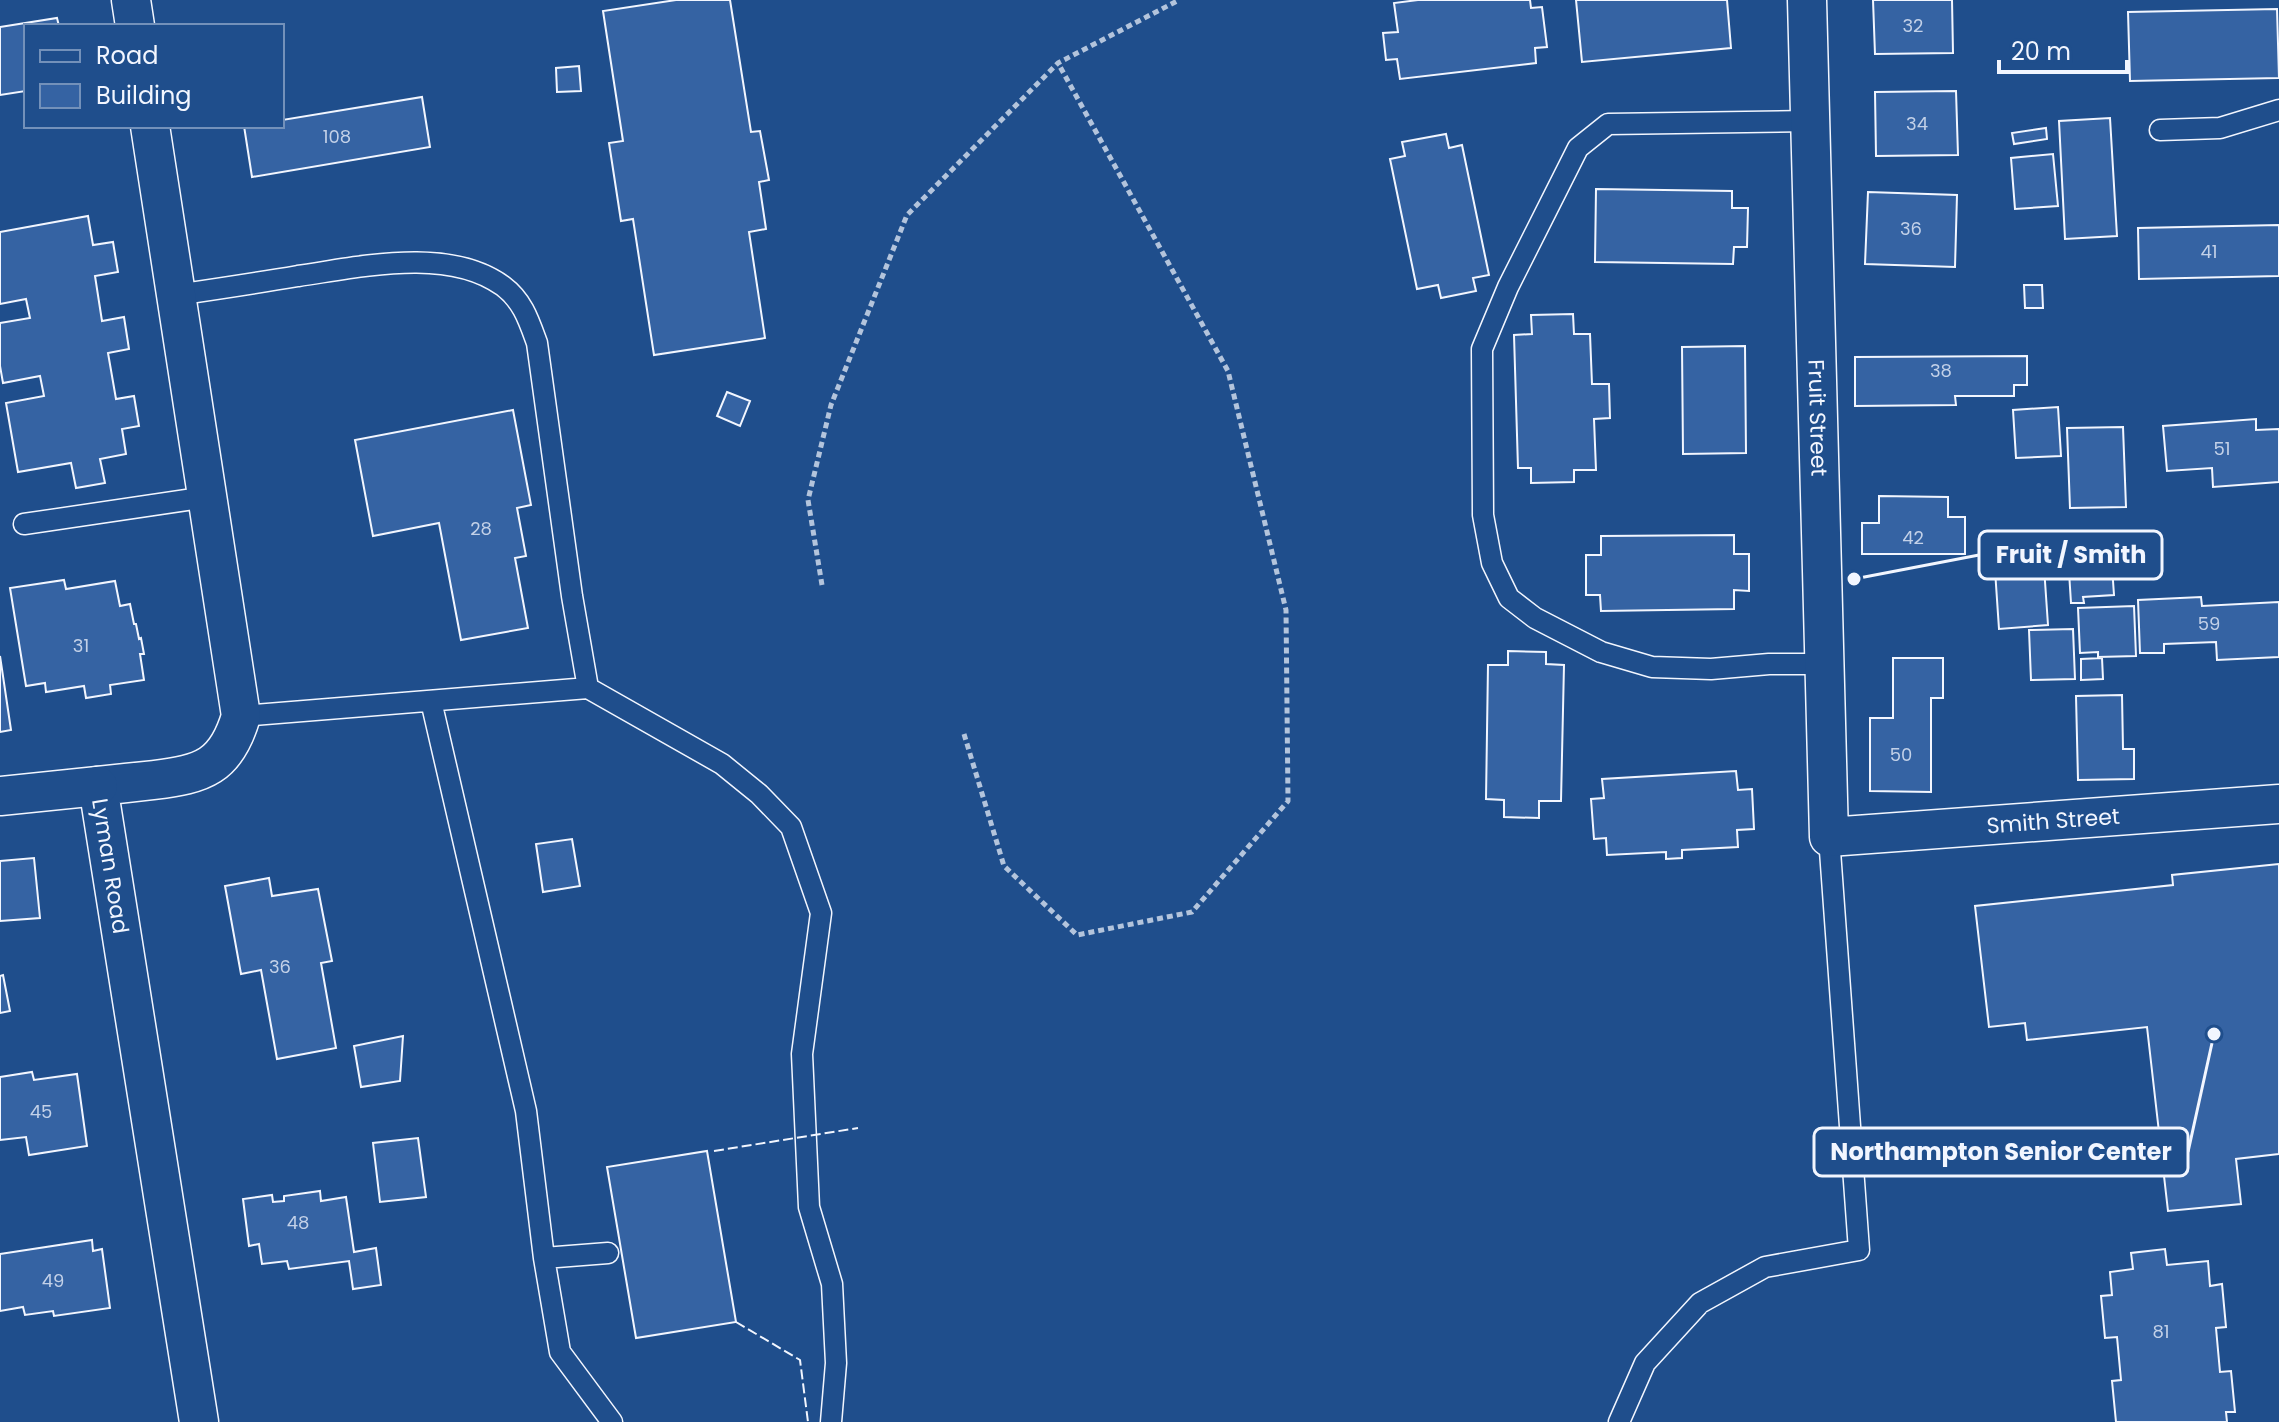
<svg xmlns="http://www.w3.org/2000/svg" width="2279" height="1422" viewBox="0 0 2279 1422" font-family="Poppins,sans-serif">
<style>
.building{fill:#3563a3;stroke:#f2f6ff;stroke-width:2}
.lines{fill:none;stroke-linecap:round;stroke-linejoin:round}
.service-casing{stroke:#f2f6ff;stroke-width:23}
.minor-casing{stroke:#f2f6ff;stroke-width:41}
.path{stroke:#b3c4dc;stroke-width:5;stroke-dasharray:6 4;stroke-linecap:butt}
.service{stroke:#1f4e8c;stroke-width:20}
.minor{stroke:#1f4e8c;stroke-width:38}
.fence{stroke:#f2f6ff;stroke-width:2;stroke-dasharray:10 4;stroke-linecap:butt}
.labels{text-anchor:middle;stroke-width:6;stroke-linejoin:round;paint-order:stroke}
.number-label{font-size:18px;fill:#c3d1e8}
.street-label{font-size:22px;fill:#f2f6ff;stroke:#1f4e8c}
.leader{fill:none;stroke:#f2f6ff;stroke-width:3}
.callout-dot{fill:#f2f6ff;stroke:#1f4e8c;stroke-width:3}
.callout{fill:#1f4e8c;stroke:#f2f6ff;stroke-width:3}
.callout-label{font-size:24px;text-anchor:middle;font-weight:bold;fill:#f2f6ff}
</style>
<rect width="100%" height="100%" fill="#1f4e8c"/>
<path class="building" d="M 676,0 L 730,0 L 751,132 L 760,131 L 769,180 L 759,182 L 766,229 L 749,232 L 765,338 L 654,355 L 633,219 L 621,221 L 609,143 L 623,141 L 603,11 Z
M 1418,0 L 1530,0 L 1531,8 L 1542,7 L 1547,47 L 1535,48 L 1536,63 L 1400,79 L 1397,59 L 1386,60 L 1383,33 L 1398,32 L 1394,3 Z
M 1576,0 L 1727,0 L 1731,48 L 1582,62 Z
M 1873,0 L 1952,0 L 1953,53 L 1875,54 Z
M 2277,9 L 2279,78 L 2130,81 L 2128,12 Z
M 57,18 L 59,26 L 26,26 L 26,91 L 0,95 L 0,27 Z
M 579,66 L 581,91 L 557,92 L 556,68 Z
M 1956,91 L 1958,155 L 1876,156 L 1875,92 Z
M 422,97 L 430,147 L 252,177 L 244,126 L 282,126 L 282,120 Z
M 2110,118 L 2117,236 L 2065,239 L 2059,121 Z
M 2046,128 L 2047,139 L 2014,144 L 2012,133 Z
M 1446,134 L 1449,148 L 1462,145 L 1489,275 L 1473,278 L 1476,291 L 1441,298 L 1438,285 L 1417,289 L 1390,159 L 1405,156 L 1402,142 Z
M 2053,154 L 2058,206 L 2015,209 L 2011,158 Z
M 1596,189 L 1732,191 L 1732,208 L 1748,208 L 1747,247 L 1734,247 L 1733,264 L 1595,262 Z
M 1868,192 L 1957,195 L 1955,267 L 1865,264 Z
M 88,216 L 93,245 L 113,242 L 118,272 L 95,276 L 102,321 L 124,317 L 129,349 L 108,353 L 116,399 L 134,396 L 139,426 L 122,429 L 126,454 L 100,459 L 105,483 L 76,488 L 71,463 L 18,472 L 6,403 L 44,396 L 40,376 L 3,383 L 0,366 L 0,323 L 30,318 L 26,299 L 0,304 L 0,232 Z
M 2279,225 L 2279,276 L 2139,279 L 2138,228 Z
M 2024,285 L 2042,285 L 2043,308 L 2025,308 Z
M 1573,314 L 1574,334 L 1590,334 L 1592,384 L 1609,384 L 1610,418 L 1594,419 L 1596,470 L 1574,470 L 1574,482 L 1531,483 L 1531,468 L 1518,468 L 1514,335 L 1532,334 L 1531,315 Z
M 1745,346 L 1746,453 L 1683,454 L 1682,347 Z
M 2027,356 L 2027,385 L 2014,385 L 2014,396 L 1955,396 L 1956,405 L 1855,406 L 1855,357 Z
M 727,392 L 750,401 L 740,426 L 717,416 Z
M 2058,407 L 2061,456 L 2016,458 L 2013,410 Z
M 513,410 L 531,505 L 517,508 L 526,556 L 515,558 L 528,628 L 461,640 L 439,523 L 373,536 L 355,440 Z
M 2256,419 L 2256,430 L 2279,429 L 2279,482 L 2213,487 L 2212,468 L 2167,471 L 2163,426 Z
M 2123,427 L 2126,507 L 2070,508 L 2067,428 Z
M 1879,496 L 1948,497 L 1948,517 L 1965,517 L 1965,554 L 1862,554 L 1862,523 L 1879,523 Z
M 1734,535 L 1734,554 L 1749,554 L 1749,591 L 1734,590 L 1734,609 L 1601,611 L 1600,595 L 1586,595 L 1586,555 L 1601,555 L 1601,536 Z
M 2110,538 L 2114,595 L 2083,597 L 2084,603 L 2071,603 L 2067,541 Z
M 2044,567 L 2048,625 L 1999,629 L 1995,570 Z
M 64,580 L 66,589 L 115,581 L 120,606 L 130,604 L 134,624 L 136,624 L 139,639 L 141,638 L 144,654 L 140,654 L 144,680 L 110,685 L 111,694 L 86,698 L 84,686 L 46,692 L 45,683 L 26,686 L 10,588 Z
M 2201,597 L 2202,606 L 2279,602 L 2279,657 L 2217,660 L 2216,642 L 2164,644 L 2164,653 L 2140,653 L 2138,600 Z
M 2134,606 L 2136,656 L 2098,657 L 2098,652 L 2080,653 L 2078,608 Z
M 2073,629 L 2075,679 L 2031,680 L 2029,630 Z
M 1508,651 L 1546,652 L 1546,664 L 1564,665 L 1561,801 L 1539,801 L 1539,818 L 1504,817 L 1504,800 L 1486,799 L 1488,665 L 1508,665 Z
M 0,656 L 11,730 L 0,732 Z
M 1893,658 L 1943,658 L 1943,698 L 1931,698 L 1931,792 L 1870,791 L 1870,718 L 1893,718 Z
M 2102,658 L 2103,679 L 2081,680 L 2081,659 Z
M 2122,695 L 2123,749 L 2134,749 L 2134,779 L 2078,780 L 2076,696 Z
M 1736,771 L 1738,790 L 1752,789 L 1754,829 L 1737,830 L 1738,847 L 1682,850 L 1682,858 L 1666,859 L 1666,852 L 1607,855 L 1606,838 L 1594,839 L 1591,799 L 1604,798 L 1602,779 Z
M 572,839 L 580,886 L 543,892 L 536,844 Z
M 34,858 L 40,918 L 0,921 L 0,861 Z
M 2279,864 L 2279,1154 L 2236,1159 L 2241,1204 L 2168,1211 L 2147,1027 L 2027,1040 L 2025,1023 L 1989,1027 L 1975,906 L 2173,885 L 2172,875 Z
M 269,878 L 272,896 L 318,889 L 332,961 L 321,963 L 336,1048 L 277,1059 L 261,970 L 241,974 L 225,886 Z
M 3,975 L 10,1011 L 0,1013 L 0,976 Z
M 403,1036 L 400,1081 L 361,1087 L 354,1046 Z
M 32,1072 L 34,1080 L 77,1074 L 87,1146 L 29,1155 L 26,1137 L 0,1140 L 0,1077 Z
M 418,1138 L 426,1197 L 380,1202 L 373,1143 Z
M 707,1151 L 736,1322 L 636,1338 L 607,1167 Z
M 320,1191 L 321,1201 L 346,1197 L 354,1252 L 376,1248 L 381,1285 L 353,1289 L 349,1261 L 289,1269 L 287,1261 L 262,1264 L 259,1244 L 249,1246 L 243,1199 L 272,1195 L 273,1202 L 284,1201 L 284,1196 Z
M 92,1240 L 93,1251 L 102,1249 L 110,1308 L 54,1316 L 53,1311 L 25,1315 L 23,1307 L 0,1311 L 0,1254 Z
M 2165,1249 L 2167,1265 L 2208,1261 L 2210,1286 L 2222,1284 L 2226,1327 L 2216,1328 L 2220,1372 L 2231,1371 L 2235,1412 L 2226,1412 L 2227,1422 L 2116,1422 L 2112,1381 L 2121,1380 L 2117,1337 L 2105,1338 L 2101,1296 L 2112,1295 L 2110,1272 L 2133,1269 L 2131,1253 Z"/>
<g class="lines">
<defs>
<path id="service" d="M 1809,121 L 1608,124 L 1578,148 L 1508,287 L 1482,349 L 1483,515 L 1492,563 L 1509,598 L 1535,618 L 1601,652 L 1652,667 L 1711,669 L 1769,664 L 1823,664
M 2160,130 L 2220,128 L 2279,110
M 176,295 C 217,289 257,283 298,276 C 360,267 448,246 503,286 C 523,301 529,321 537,343 L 572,596 L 588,688
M 24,524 L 207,497
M 431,701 L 526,1111 L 544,1258 L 560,1352 L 612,1422
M 241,716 L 588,688 L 722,764 L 759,794 L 791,827 L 821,913 L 802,1054 L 809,1207 L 832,1284 L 836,1363 L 831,1422
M 544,1258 L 608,1253
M 1619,1422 L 1645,1363 L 1700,1303 L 1765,1267 L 1859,1250 L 1829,837"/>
<g id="minor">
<path d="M 131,0 L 135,26"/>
<path id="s1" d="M 1807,0 L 1829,837 L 2279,804"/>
<path id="s2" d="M 150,126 L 241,716 C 226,767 203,774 154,780 C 135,782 117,784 98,786 L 199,1422"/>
<path d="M 0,796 L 98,786"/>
</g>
</defs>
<use href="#service" class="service-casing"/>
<use href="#minor" class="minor-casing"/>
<path class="path" d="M 822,585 L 808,500 L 831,405 L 907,215 L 1058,63 L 1179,0
M 964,734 L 1004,866 L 1077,935 L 1192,912 L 1288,801 L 1286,610 L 1228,371 L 1058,63"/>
<use href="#service" class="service"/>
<use href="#minor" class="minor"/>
<path class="fence" d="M 714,1151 L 858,1128
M 736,1322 L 800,1360 L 808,1422"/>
</g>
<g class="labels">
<g class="number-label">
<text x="1913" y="32">32</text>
<text x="1917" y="130">34</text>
<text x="337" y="143">108</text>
<text x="1911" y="235">36</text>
<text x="2209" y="258">41</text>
<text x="1941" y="377">38</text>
<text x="2222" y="455">51</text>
<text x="481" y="535">28</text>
<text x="1913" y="544">42</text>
<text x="2209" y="630">59</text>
<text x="81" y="652">31</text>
<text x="1901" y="761">50</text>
<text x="280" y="973">36</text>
<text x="41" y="1118">45</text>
<text x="298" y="1229">48</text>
<text x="53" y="1287">49</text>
<text x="2161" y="1338">81</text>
</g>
<g class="street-label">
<text dy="8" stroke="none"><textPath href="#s1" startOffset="418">Fruit Street</textPath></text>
<text dy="8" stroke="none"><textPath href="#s1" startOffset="1062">Smith Street</textPath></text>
<text dy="8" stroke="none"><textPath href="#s2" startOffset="852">Lyman Road</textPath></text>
</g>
</g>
<path class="leader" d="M1854 579L1979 555M2214 1034L2188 1152"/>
<g class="callout-dot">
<circle cx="1854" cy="579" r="8"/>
<circle cx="2214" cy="1034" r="8"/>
</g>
<g class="callout">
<rect x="1979" y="531" width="183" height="48" rx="8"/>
<rect x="1814" y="1128" width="374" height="48" rx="8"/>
</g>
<g class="callout-label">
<text x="2071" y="563">Fruit / Smith</text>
<text x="2001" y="1160">Northampton Senior Center</text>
</g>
<rect x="24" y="24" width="260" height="104" fill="#1f4e8c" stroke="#7391ba" stroke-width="2"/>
<rect x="40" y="50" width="40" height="12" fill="#1f4e8c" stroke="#7391ba" stroke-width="2"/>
<text x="96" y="64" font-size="24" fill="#f2f6ff">Road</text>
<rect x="40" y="84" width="40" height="24" fill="#3563a3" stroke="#7391ba" stroke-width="2"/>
<text x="96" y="104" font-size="24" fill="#f2f6ff">Building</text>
<path d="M1999 60v12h128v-12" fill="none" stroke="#f2f6ff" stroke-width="4"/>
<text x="2011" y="60" font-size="24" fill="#f2f6ff" stroke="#1f4e8c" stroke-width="6" paint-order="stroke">20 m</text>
</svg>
